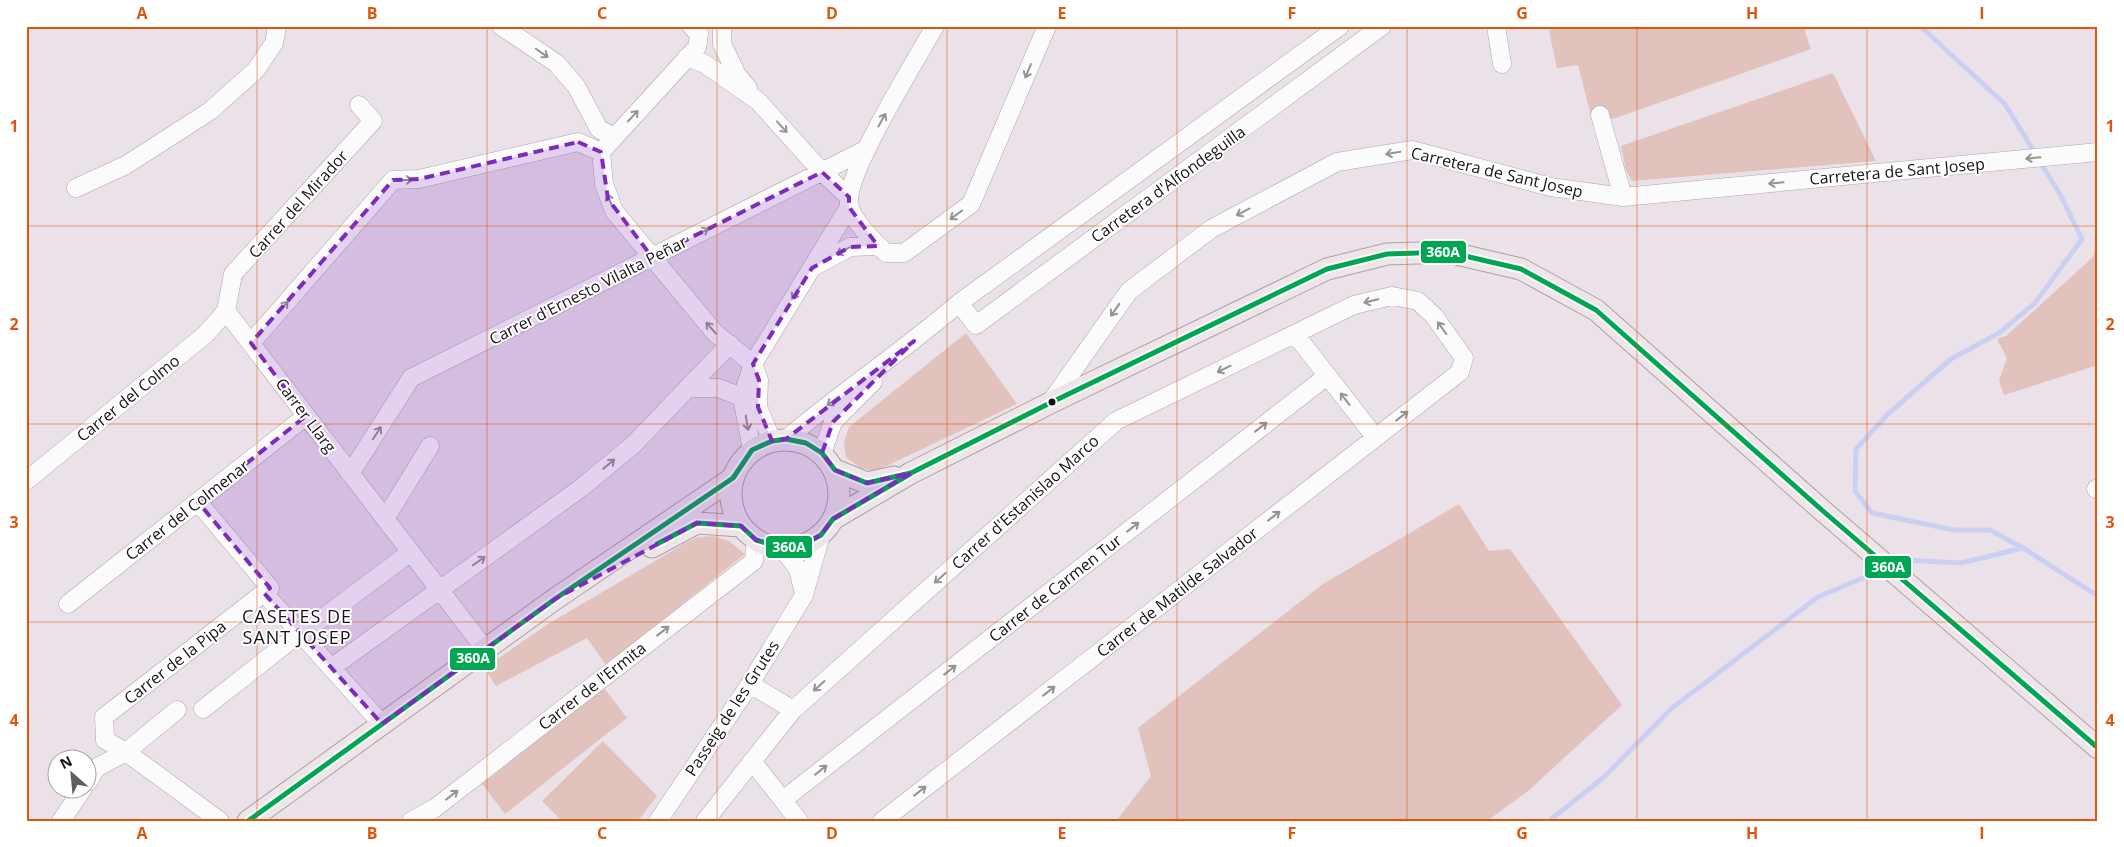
<svg xmlns="http://www.w3.org/2000/svg" width="2124" height="847" viewBox="0 0 2124 847" font-family="'Open Sans',sans-serif">
<style>
.green{fill:#e2c2bc}
.lines{fill:none;stroke-linecap:round;stroke-linejoin:round}
.stream{stroke:#cbd0f3;stroke-width:5}
.minor-casing{stroke:#ada6ab;stroke-width:19}
.major-casing{stroke:#aea0a5;stroke-width:23}
.minor{stroke:#fcfbfc;stroke-width:18}
.major{stroke:#ede5e8;stroke-width:21}
.bus-1-casing{stroke:#fff;stroke-width:9}
.bus-1{stroke:#00a651;stroke-width:5}
.oneway{stroke:#969395}
.marked{fill:#7b2cbf;fill-opacity:0.2;stroke:#7b2cbf;stroke-width:4;stroke-dasharray:10 6;stroke-linejoin:round}
.grid{fill:none;stroke:#de560d;stroke-width:1;stroke-opacity:0.55}
.bus-dot{fill:#191317;stroke:#fff;stroke-width:2}
.labels{text-anchor:middle;stroke-width:4;stroke-linejoin:round;paint-order:stroke}
.street-label{font-size:16px;fill:#191317;stroke:#fff}
.neighbourhood-label{font-size:18px;letter-spacing:1px;fill:#191317;stroke:#fff}
.line-badge{stroke:#fff;stroke-width:2}
.badge-label{font-size:14px;text-anchor:middle;font-weight:bold;fill:#fff}
.neatline{fill:none;stroke:#de560d;stroke-width:2}
.grid-label{font-size:16px;text-anchor:middle;font-weight:bold;fill:#de560d}
</style>
<rect width="100%" height="100%" fill="#ebe2e9"/>
<path class="green" d="M 1553,26 L 1803,26 L 1811,49 L 1613,119 L 1591,116 L 1578,65 L 1557,68 L 1549,31 Z
M 1833,73 L 1876,161 L 1632,181 L 1626,170 L 1621,146 Z
M 2098,234 L 2098,365 L 2004,395 L 1999,381 L 2007,358 L 1997,339 L 2006,336 L 2093,257 Z
M 966,333 L 1017,404 L 876,471 L 860,468 L 846,457 L 844,442 L 849,427 Z
M 1459,504 L 1489,551 L 1510,549 L 1622,705 L 1528,791 L 1487,821 L 1116,821 L 1151,776 L 1138,728 L 1323,584 Z
M 714,536 L 729,541 L 745,554 L 606,665 L 587,638 L 496,686 L 484,668 L 548,624 L 689,541 L 699,537 Z
M 604,688 L 627,718 L 505,814 L 482,784 Z
M 603,741 L 657,796 L 638,821 L 562,821 L 542,801 Z"/>
<g class="lines">
<path class="stream" d="M 1920,26 L 2005,104 L 2036,155
M 2023,548 L 1990,530 L 1954,530 L 1872,513 L 1855,491 L 1856,449 L 1888,414 L 1951,359 L 1999,333 L 2035,303 L 2082,239 L 2060,194 L 2040,162
M 1894,565 L 1905,560 L 1961,563 L 2023,548 L 2098,596
M 1549,821 L 1603,778 L 1672,708 L 1818,597 L 1882,570"/>
<defs>
<path id="minor" d="M 501,26 L 556,63 L 576,86 L 599,129 L 614,137
M 722,26 L 722,44 L 737,75 L 748,88
M 935,26 C 917,59 845,173 849,204 C 851,219 875,243 886,253 L 904,253 L 971,204 L 1047,26
M 1496,26 L 1502,64
M 687,57 L 705,64 L 758,101 L 822,172 L 849,197
M 1600,115 L 1623,197
M 601,152 L 604,184 L 614,211 L 715,333 L 753,364 L 759,380 L 758,407 L 772,441
M 76,188 L 126,165 L 210,111 L 256,70 L 274,43 L 277,26
M 813,267 L 850,247 L 878,246
M 959,303 L 976,325 L 1382,26
M 226,311 L 485,649
M 1295,334 L 1375,437
M 251,343 L 393,180 L 419,179 L 578,142 L 601,152 L 697,47 L 699,34 L 691,26
M 687,388 L 718,388 L 742,397
M 1050,403 L 1129,291 L 1211,229 L 1337,162 L 1412,150 L 1551,187 L 1623,197 L 2098,152
M 786,439 C 842,392 903,351 959,303 L 1340,26
M 752,450 L 742,397 L 753,364 L 849,207
M 822,453 L 833,422 L 873,382
M 350,474 L 411,378 L 865,150
M 26,481 L 206,334 L 226,311 L 233,274 L 373,121 L 359,105
M 2096,489 L 2098,488
M 198,502 L 270,588 L 104,717 L 105,740 L 126,752 L 220,821
M 385,519 L 430,446
M 782,548 L 798,569 L 804,594
M 264,593 L 382,724
M 68,604 L 306,416
M 301,634 L 411,552
M 331,668 L 581,488 L 634,444 L 730,344
M 750,684 L 793,710
M 203,709 L 300,633
M 752,761 L 799,821
M 88,782 L 96,768 L 126,752 L 177,710
M 783,800 L 1327,376
M 61,821 L 82,790
M 411,821 L 435,808 L 754,561 L 756,540
M 658,821 L 750,684 L 804,595 L 821,535
M 705,821 L 793,710 L 1116,421 L 1354,305 L 1392,296 L 1418,301 L 1434,316 L 1464,358 L 1460,372 L 882,821"/>
<path id="major" d="M731 494a54 54 0 1 1 108 0a54 54 0 1 1-108 0Z
M 835,470 L 867,483 L 894,477
M 833,519 L 911,473 L 1050,403 L 1327,269 L 1387,254 L 1448,252 L 1521,269 L 1596,310 L 1823,511 L 2098,748
M 652,547 L 697,523 L 741,526
M 248,821 L 555,599 L 733,478"/>
</defs>
<use href="#minor" class="minor-casing"/>
<use href="#major" class="major-casing"/>
<use href="#minor" class="minor"/>
<use href="#major" class="major"/>
<defs>
<path id="bus-1" d="M 657,544 L 697,523 L 741,526 L 756,540 L 782,548 L 801,546 L 821,535 L 833,519 L 910,474
M 248,821 L 555,599 L 733,478 L 752,450 L 772,441 L 786,439 L 806,443 L 822,453 L 835,470 L 867,483 L 911,473 L 1050,403 L 1327,269 L 1387,254 L 1448,252 L 1521,269 L 1596,310 L 1823,511 L 2098,748"/>
</defs>
<use href="#bus-1" class="bus-1-casing"/>
<use href="#bus-1" class="bus-1"/>
</g>
<defs><path id="oneway-shaft" d="M-6 0H5M1.5-3L5.5 0L1.5 3" fill="none" stroke-width="1.6" stroke-linecap="round" stroke-linejoin="round" transform="scale(1.25)"/></defs>
<g class="oneway">
<use href="#oneway-shaft" transform="translate(542 53) rotate(35)"/>
<use href="#oneway-shaft" transform="translate(1028 71) rotate(113)"/>
<use href="#oneway-shaft" transform="translate(633 116) rotate(-47)"/>
<use href="#oneway-shaft" transform="translate(882 120) rotate(-61)"/>
<use href="#oneway-shaft" transform="translate(782 127) rotate(48)"/>
<use href="#oneway-shaft" transform="translate(1393 153) rotate(171)"/>
<use href="#oneway-shaft" transform="translate(2033 158) rotate(174)"/>
<use href="#oneway-shaft" transform="translate(405 180) rotate(-2)"/>
<use href="#oneway-shaft" transform="translate(1776 183) rotate(175)"/>
<use href="#oneway-shaft" transform="translate(610 201) rotate(-114)"/>
<use href="#oneway-shaft" transform="translate(1243 212) rotate(152)"/>
<use href="#oneway-shaft" transform="translate(956 215) rotate(144)"/>
<use href="#oneway-shaft" transform="translate(702 232) rotate(-27)"/>
<use href="#oneway-shaft" transform="translate(843 251) rotate(152)"/>
<use href="#oneway-shaft" transform="translate(796 293) rotate(122)"/>
<use href="#oneway-shaft" transform="translate(1371 301) rotate(166)"/>
<use href="#oneway-shaft" transform="translate(283 307) rotate(-49)"/>
<use href="#oneway-shaft" transform="translate(1115 310) rotate(125)"/>
<use href="#oneway-shaft" transform="translate(711 328) rotate(-131)"/>
<use href="#oneway-shaft" transform="translate(1442 328) rotate(-126)"/>
<use href="#oneway-shaft" transform="translate(1224 369) rotate(154)"/>
<use href="#oneway-shaft" transform="translate(1345 399) rotate(-128)"/>
<use href="#oneway-shaft" transform="translate(833 401) rotate(144)"/>
<use href="#oneway-shaft" transform="translate(1402 416) rotate(-38)"/>
<use href="#oneway-shaft" transform="translate(747 423) rotate(80)"/>
<use href="#oneway-shaft" transform="translate(1261 427) rotate(-38)"/>
<use href="#oneway-shaft" transform="translate(377 433) rotate(-57)"/>
<use href="#oneway-shaft" transform="translate(609 464) rotate(-40)"/>
<use href="#oneway-shaft" transform="translate(1274 516) rotate(-38)"/>
<use href="#oneway-shaft" transform="translate(1133 527) rotate(-38)"/>
<use href="#oneway-shaft" transform="translate(479 561) rotate(-35)"/>
<use href="#oneway-shaft" transform="translate(940 578) rotate(138)"/>
<use href="#oneway-shaft" transform="translate(663 631) rotate(-38)"/>
<use href="#oneway-shaft" transform="translate(950 670) rotate(-38)"/>
<use href="#oneway-shaft" transform="translate(819 686) rotate(138)"/>
<use href="#oneway-shaft" transform="translate(1049 691) rotate(-38)"/>
<use href="#oneway-shaft" transform="translate(821 770) rotate(-38)"/>
<use href="#oneway-shaft" transform="translate(920 791) rotate(-38)"/>
<use href="#oneway-shaft" transform="translate(452 795) rotate(-38)"/>
</g>
<path class="marked" d="M 578,142 L 601,152 L 608,199 L 652,257 L 822,172 L 849,197 L 849,207 L 878,246 L 850,247 L 812,268 L 753,364 L 759,380 L 758,407 L 772,441 L 786,439 L 914,341 L 833,422 L 822,453 L 835,470 L 867,483 L 911,473 L 833,519 L 821,535 L 801,546 L 782,548 L 756,540 L 741,526 L 697,523 L 555,599 L 382,724 L 264,593 L 270,588 L 198,502 L 306,416 L 251,343 L 393,180 L 419,179 Z"/>
<path class="grid" d="M 257,26 L 257,821M 487,26 L 487,821M 717,26 L 717,821M 947,26 L 947,821M 1177,26 L 1177,821M 1407,26 L 1407,821M 1637,26 L 1637,821M 1867,26 L 1867,821M 26,226 L 2098,226M 26,424 L 2098,424M 26,622 L 2098,622"/>
<circle class="bus-dot" cx="1052" cy="402" r="4.5"/>
<g class="labels">
<g class="street-label">
<text transform="translate(1897 171) rotate(-5)" y="6">Carretera de Sant Josep</text>
<text transform="translate(1497 172) rotate(13)" y="6">Carretera de Sant Josep</text>
<text transform="translate(1168 184) rotate(-36)" y="6">Carretera d'Alfondeguilla</text>
<text transform="translate(298 204) rotate(-48)" y="6">Carrer del Mirador</text>
<text transform="translate(588 290) rotate(-27)" y="6">Carrer d'Ernesto Vilalta Peñar</text>
<text transform="translate(128 398) rotate(-39)" y="6">Carrer del Colmo</text>
<text transform="translate(306 415) rotate(53)" y="6">Carrer Llarg</text>
<text transform="translate(1025 502) rotate(-42)" y="6">Carrer d'Estanislao Marco</text>
<text transform="translate(187 510) rotate(-38)" y="6">Carrer del Colmenar</text>
<text transform="translate(1055 588) rotate(-38)" y="6">Carrer de Carmen Tur</text>
<text transform="translate(1177 592) rotate(-38)" y="6">Carrer de Matilde Salvador</text>
<text transform="translate(175 662) rotate(-38)" y="6">Carrer de la Pipa</text>
<text transform="translate(592 686) rotate(-38)" y="6">Carrer de l'Ermita</text>
<text transform="translate(732 708) rotate(-57)" y="6">Passeig de les Grutes</text>
</g>
<g class="neighbourhood-label">
<text x="297" y="623">CASETES DE<tspan x="297" dy="21">SANT JOSEP</tspan></text>
</g>
</g>
<g class="line-badge">
<rect x="1420" y="240" width="47" height="24" rx="5" fill="#00a651"/>
<rect x="765" y="535" width="48" height="24" rx="5" fill="#00a651"/>
<rect x="1864" y="555" width="48" height="24" rx="5" fill="#00a651"/>
<rect x="449" y="647" width="47" height="24" rx="5" fill="#00a651"/>
</g>
<g class="badge-label">
<text x="1443" y="257">360A</text>
<text x="789" y="552">360A</text>
<text x="1888" y="572">360A</text>
<text x="473" y="663">360A</text>
</g>
<rect width="2124" height="847" fill="none" stroke="#ffffff" stroke-width="55"/>
<g transform="translate(72 774) rotate(333)"><circle r="24" fill="#ffffff" stroke="#a3a1a2"/>
<path d="M0-4L9 19L0 12L-9 19Z" fill="#625b60"/>
<text y="-8" font-size="14" font-weight="bold" text-anchor="middle" fill="#191317">N</text>
</g>
<rect x="28" y="28" width="2068" height="792" class="neatline"/>
<g class="grid-label">
<text x="142" y="19">A</text>
<text x="372" y="19">B</text>
<text x="602" y="19">C</text>
<text x="832" y="19">D</text>
<text x="1062" y="19">E</text>
<text x="1292" y="19">F</text>
<text x="1522" y="19">G</text>
<text x="1752" y="19">H</text>
<text x="1982" y="19">I</text>
<text x="14" y="132">1</text>
<text x="2110" y="132">1</text>
<text x="14" y="330">2</text>
<text x="2110" y="330">2</text>
<text x="14" y="528">3</text>
<text x="2110" y="528">3</text>
<text x="14" y="726">4</text>
<text x="2110" y="726">4</text>
<text x="142" y="839">A</text>
<text x="372" y="839">B</text>
<text x="602" y="839">C</text>
<text x="832" y="839">D</text>
<text x="1062" y="839">E</text>
<text x="1292" y="839">F</text>
<text x="1522" y="839">G</text>
<text x="1752" y="839">H</text>
<text x="1982" y="839">I</text>
</g>
</svg>
